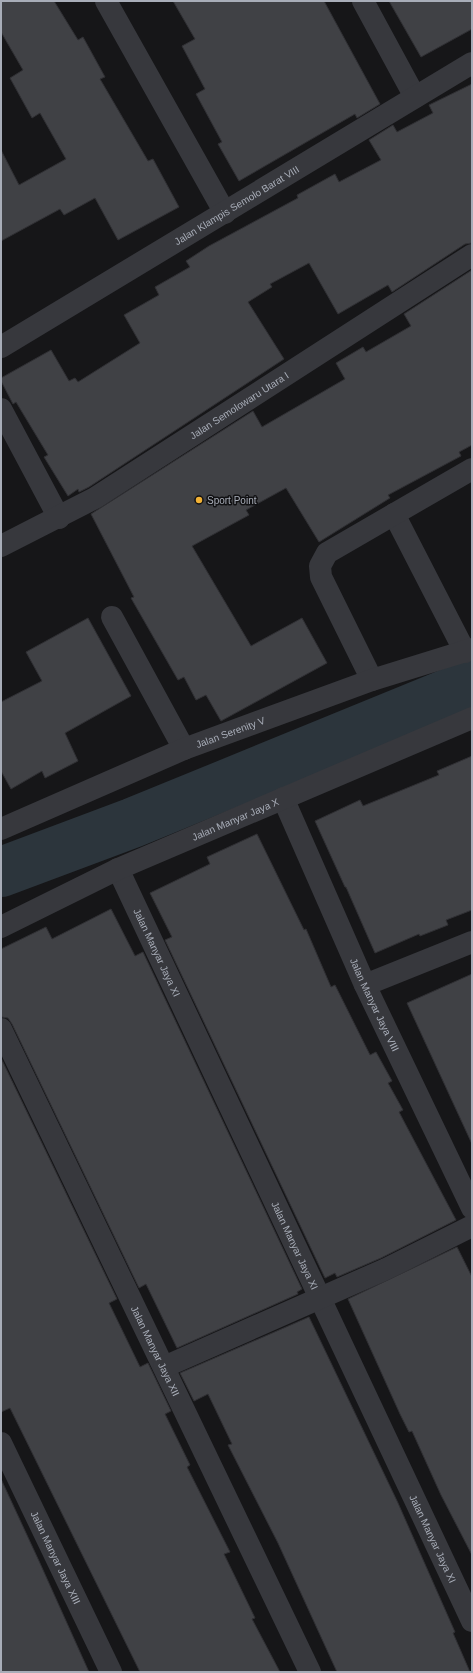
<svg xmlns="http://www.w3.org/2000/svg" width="473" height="1673" viewBox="0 0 473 1673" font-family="Helvetica,sans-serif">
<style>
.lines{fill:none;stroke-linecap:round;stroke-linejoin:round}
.river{stroke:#2c353c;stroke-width:50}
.building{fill:#404145;stroke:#303034}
.minor{stroke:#37383d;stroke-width:22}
.poi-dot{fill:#f2b134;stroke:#111113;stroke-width:1.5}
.labels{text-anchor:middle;stroke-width:3;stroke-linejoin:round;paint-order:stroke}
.street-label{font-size:10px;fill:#a8adb8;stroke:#111113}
.poi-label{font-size:10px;fill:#a8adb8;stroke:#111113;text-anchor:start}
</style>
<rect width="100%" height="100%" fill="#161618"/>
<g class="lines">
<path class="river" d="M 1,872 L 132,823 L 472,684"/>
</g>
<path class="building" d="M 1,1 L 54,1 L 78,40 L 83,37 L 105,77 L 100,79 L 148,161 L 153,159 L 179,207 L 118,240 L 95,198 L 64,215 L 60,209 L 1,241 L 1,150 L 19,185 L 66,159 L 40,113 L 32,118 L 10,78 L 23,70 L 1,32 Z
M 173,1 L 324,1 L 380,104 L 357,118 L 355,114 L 239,181 L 218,144 L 222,142 L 196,94 L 205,89 L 182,46 L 195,39 Z
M 389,1 L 472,1 L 472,29 L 421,57 Z
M 472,84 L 472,243 L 465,244 L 392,292 L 388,285 L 338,314 L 309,263 L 270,284 L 272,287 L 248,302 L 284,359 L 89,487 L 79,492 L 78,489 L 68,496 L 44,457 L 48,455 L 16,402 L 13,404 L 1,381 L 1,378 L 51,350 L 69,381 L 75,378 L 78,382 L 140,343 L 124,315 L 159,295 L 155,287 L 190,267 L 186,261 L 209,246 L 298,198 L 297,195 L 335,174 L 339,182 L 381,160 L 369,140 L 393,125 L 397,132 L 433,113 L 429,105 Z
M 472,270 L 472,445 L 459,452 L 461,456 L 388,495 L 390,498 L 319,542 L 286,488 L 246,510 L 249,515 L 192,546 L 251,646 L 302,618 L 327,663 L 221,721 L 206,695 L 196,700 L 184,677 L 178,680 L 131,598 L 134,597 L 91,514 L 253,411 L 262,427 L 345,379 L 336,363 L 363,347 L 366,352 L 411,326 L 404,314 Z
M 88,618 L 131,696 L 65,733 L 78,761 L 45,778 L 42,771 L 11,789 L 1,771 L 1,702 L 42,681 L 26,652 Z
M 472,756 L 472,910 L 446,920 L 448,925 L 420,936 L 419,934 L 375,953 L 346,887 L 345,887 L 315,821 L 360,800 L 363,806 L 439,775 L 437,771 Z
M 257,834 L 304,930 L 306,929 L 331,987 L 335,985 L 370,1055 L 376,1052 L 392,1081 L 388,1083 L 403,1110 L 399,1112 L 456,1220 L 381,1258 L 337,1277 L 335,1273 L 325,1278 L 165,940 L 172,937 L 150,893 L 210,864 L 207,857 Z
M 111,909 L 135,956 L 143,952 L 302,1289 L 297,1292 L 298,1294 L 177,1348 L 146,1284 L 139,1288 L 12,1024 L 8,1018 L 1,1017 L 1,949 L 46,927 L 52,939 Z
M 472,974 L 472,1144 L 407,1003 Z
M 1,1058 L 117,1299 L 109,1303 L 140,1367 L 148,1363 L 171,1411 L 165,1414 L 190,1465 L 187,1467 L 230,1552 L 224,1554 L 255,1618 L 252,1619 L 280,1672 L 140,1672 L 10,1408 L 1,1412 Z
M 457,1247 L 472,1277 L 472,1555 L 441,1495 L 412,1431 L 409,1432 L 400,1414 L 348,1299 Z
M 309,1317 L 398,1503 L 455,1632 L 453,1633 L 470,1672 L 337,1672 L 278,1543 L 228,1445 L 232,1444 L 208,1394 L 194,1401 L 180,1373 Z
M 1,1479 L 39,1561 L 89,1672 L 1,1672 Z"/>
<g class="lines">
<g class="minor">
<path d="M 106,1 L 225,213"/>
<path d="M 363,1 L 415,97"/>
<path id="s1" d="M 1,347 L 472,63"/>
<path d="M 1,409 L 59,518"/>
<path d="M 394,514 L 465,652"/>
<path id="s2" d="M 1,546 L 95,498 L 472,255"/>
<path d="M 112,617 L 184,749"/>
<path d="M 372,680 L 321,577 L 320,566 L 327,553 L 472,469"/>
<path id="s3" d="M 283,798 L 365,985 L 472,1208"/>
<path id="s4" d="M 1,829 L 184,749 L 372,680 L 472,649"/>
<path id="s5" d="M 118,869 L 472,1621"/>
<path id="s6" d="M 1,927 L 118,869 L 472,718"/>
<path d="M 365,985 L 472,942"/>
<path id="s7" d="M 1,1029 L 310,1672"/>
<path d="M 164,1367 L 386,1269 L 472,1226"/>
<path id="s8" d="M 1,1443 L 111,1672"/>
</g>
</g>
<circle class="poi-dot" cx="199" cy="500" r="4"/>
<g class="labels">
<g class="street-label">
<text dy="4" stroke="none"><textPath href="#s1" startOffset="275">Jalan Klampis Semolo Barat VIII</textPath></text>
<text dy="4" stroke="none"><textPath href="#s2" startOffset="277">Jalan Semolowaru Utara I</textPath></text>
<text dy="4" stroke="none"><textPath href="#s4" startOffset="249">Jalan Serenity V</textPath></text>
<text dy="4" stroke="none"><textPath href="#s6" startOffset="258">Jalan Manyar Jaya X</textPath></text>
<text dy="4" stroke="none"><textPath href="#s5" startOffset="92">Jalan Manyar Jaya XI</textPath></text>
<text dy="4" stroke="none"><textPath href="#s3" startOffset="226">Jalan Manyar Jaya VIII</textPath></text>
<text dy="4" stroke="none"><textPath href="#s5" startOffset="416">Jalan Manyar Jaya XI</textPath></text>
<text dy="4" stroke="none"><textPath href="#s7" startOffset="357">Jalan Manyar Jaya XII</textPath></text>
<text dy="4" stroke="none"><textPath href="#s5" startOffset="740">Jalan Manyar Jaya XI</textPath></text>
<text dy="4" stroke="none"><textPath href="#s8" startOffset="127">Jalan Manyar Jaya XIII</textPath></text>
</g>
<g class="poi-label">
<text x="207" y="504">Sport Point</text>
</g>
</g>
<rect width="473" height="1673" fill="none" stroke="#a8adb8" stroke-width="4"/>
</svg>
